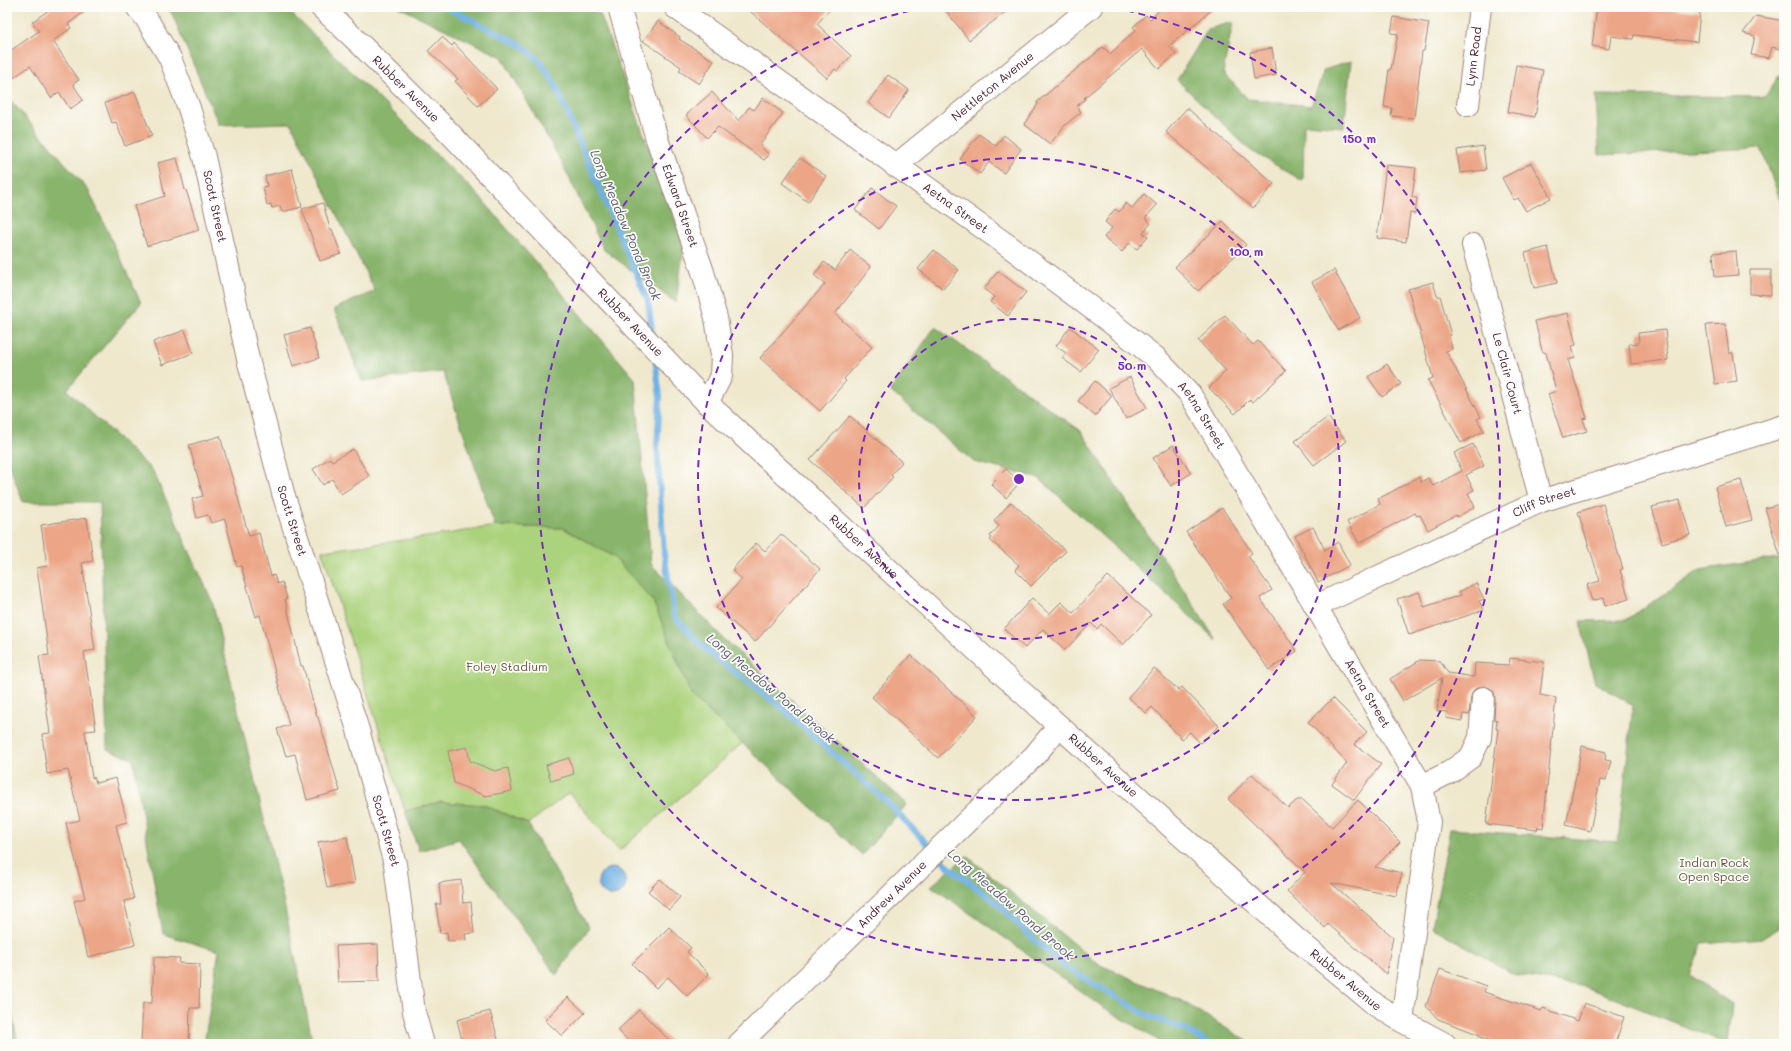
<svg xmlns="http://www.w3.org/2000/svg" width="1791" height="1051" viewBox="0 0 1791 1051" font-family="Mali,sans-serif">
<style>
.green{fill:#abd27c;stroke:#7a7854}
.forest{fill:#88b46c;stroke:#696a4c}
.water{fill:#6fb0e3;stroke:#5c6887}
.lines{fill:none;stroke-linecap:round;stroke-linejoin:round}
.stream{stroke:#6fb0e3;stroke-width:6}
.building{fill:#eca687}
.minor-casing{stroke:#9c847c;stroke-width:24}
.minor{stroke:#fff;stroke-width:22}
.ring{fill:none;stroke:#7b2cbf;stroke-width:2;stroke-dasharray:7 5}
.labels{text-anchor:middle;stroke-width:3.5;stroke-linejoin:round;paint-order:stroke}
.street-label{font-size:12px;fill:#4a1f2b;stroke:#fdfcf7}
.park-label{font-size:12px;fill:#675543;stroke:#fdfcf7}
.water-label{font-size:13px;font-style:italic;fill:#595975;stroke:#fdfcf7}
.centre{fill:#7b2cbf;stroke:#fdfcf7;stroke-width:2}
.ring-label{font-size:12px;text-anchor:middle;font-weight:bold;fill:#7b2cbf;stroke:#fdfcf7;stroke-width:3.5;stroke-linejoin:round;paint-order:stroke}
</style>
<rect width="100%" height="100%" fill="#fdfcf7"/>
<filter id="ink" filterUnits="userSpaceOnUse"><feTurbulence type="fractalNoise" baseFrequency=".025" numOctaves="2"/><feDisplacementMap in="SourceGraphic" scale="8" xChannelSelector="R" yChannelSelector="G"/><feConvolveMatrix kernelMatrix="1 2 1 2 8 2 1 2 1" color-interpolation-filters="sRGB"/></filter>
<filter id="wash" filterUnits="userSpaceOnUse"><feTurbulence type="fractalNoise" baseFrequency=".012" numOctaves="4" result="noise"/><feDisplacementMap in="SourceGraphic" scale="16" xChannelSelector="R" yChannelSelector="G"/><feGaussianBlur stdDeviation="0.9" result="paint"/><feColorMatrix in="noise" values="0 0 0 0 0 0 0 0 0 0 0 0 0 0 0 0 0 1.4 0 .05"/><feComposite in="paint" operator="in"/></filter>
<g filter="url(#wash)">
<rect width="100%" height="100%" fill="#efe8cd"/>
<path class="green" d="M 495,526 L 563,528 L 614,557 L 778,712 L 619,851 L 569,793 L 528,824 L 484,805 L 440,802 L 405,811 L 322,551 L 434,536 Z"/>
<path class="forest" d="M 165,7 L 283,7 L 292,14 L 480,197 L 635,379 L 651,564 L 725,640 L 907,804 L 862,855 L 691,695 L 653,601 L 614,557 L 563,528 L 495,526 L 443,372 L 362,381 L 334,309 L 375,291 L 291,123 L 219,125 L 172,14 Z
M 399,7 L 580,7 L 600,14 L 684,245 L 676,303 L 604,250 L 562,163 L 502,57 Z
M 1233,22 L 1223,73 L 1248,99 L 1311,106 L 1324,70 L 1351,61 L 1344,127 L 1304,124 L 1303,181 L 1250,150 L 1177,80 L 1208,29 Z
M 1784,68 L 1784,210 L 1761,148 L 1599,155 L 1596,95 L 1765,97 Z
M 7,96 L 89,191 L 141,303 L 67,390 L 153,471 L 212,601 L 283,899 L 313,1044 L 204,1044 L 219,951 L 163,934 L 133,759 L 107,749 L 100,502 L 23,502 L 7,459 Z
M 935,327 L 1081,431 L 1216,640 L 1039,478 L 974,462 L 890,391 Z
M 1784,557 L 1784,925 L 1763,938 L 1702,943 L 1690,975 L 1732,1004 L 1728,1044 L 1586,987 L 1515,975 L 1432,927 L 1450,829 L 1618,842 L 1633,705 L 1595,683 L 1580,621 L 1626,620 L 1700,570 Z
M 440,802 L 484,805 L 528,824 L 589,928 L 556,975 L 459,839 L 419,851 L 405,811 Z
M 967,856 L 1098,964 L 1180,1000 L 1252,1044 L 1164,1044 L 1103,1007 L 931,886 Z
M 7,991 L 18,1043 L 7,1044 Z"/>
<path class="water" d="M598 882a14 14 0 1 1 28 0a14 14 0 1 1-28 0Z"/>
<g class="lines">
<path class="stream" d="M 446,7 L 521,45 L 540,61 L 554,82 L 648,301 L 653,337
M 655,358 L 660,397 L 657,446 L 664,554 L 675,617 L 706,650 L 781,707 L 888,803 L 949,867 L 996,902 L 1033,939 L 1067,968 L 1147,1015 L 1182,1028 L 1209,1044"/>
</g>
<g id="blocks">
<path class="building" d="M 53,7 L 91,7 L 68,24 L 71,28 L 53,41 L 79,80 L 73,84 L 83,100 L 70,109 L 59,92 L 51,98 L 30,66 L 13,78 L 7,69 L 7,53 L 39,31 L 32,22 Z
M 745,7 L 832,7 L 817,24 L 851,56 L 837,71 L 835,69 L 827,78 Z
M 943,7 L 1012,7 L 969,40 Z
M 1163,7 L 1215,7 L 1169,46 L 1176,54 L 1159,69 L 1142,49 L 1084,98 L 1085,99 L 1077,106 L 1081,112 L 1065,125 L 1050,144 L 1024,124 L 1038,104 L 1037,102 L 1103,47 L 1110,54 L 1136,30 L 1133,27 L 1146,15 L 1150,19 Z
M 1597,7 L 1658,7 L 1700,12 L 1697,42 L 1634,35 L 1633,39 L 1611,36 L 1609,49 L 1592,46 Z
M 1756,16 L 1784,21 L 1784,34 L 1781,49 L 1772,47 L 1769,58 L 1751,55 L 1755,36 L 1743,33 Z
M 1394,17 L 1429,23 L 1424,51 L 1422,51 L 1414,118 L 1391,116 L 1392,108 L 1384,107 L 1389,69 L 1391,69 L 1398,34 L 1391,33 Z
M 658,21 L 680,37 L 679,39 L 714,61 L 699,84 L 679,71 L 681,67 L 643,41 Z
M 442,37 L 452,46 L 454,43 L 497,89 L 478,106 L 455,81 L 458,79 L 428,51 Z
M 1272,48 L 1276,75 L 1254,79 L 1250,52 Z
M 1516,65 L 1543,70 L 1535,117 L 1508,112 Z
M 888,75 L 909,90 L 889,118 L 868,103 Z
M 135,92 L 152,136 L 125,146 L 116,122 L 112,123 L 105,103 Z
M 712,92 L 739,121 L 749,107 L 754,110 L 763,98 L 783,113 L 760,145 L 769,155 L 764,160 L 718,127 L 707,138 L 686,115 Z
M 1187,108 L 1274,184 L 1253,208 L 1166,132 Z
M 979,134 L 996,146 L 1004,135 L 1021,149 L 1004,173 L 989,162 L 980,174 L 960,159 Z
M 1483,146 L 1486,170 L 1460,173 L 1457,150 Z
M 177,158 L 185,190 L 186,190 L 199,230 L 147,246 L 134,206 L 165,196 L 158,163 Z
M 800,158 L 826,176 L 808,202 L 782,183 Z
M 1531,163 L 1551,198 L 1526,211 L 1518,198 L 1514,200 L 1502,178 Z
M 1386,165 L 1416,168 L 1412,197 L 1417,198 L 1415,214 L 1410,213 L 1406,242 L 1377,238 Z
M 292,169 L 302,207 L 282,212 L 280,206 L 272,208 L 271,204 L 267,205 L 263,187 L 267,186 L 265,176 Z
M 872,188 L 896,206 L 879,229 L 855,210 Z
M 1144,194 L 1157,205 L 1145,218 L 1151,223 L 1143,233 L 1148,236 L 1137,249 L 1129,243 L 1122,252 L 1104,237 L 1112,228 L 1105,222 L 1115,209 L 1119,212 L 1126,203 L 1132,208 Z
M 323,203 L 330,229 L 332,229 L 341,254 L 320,261 L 302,209 Z
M 1223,221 L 1246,245 L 1198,291 L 1175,267 Z
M 1548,247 L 1557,283 L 1534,288 L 1525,253 Z
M 850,250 L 871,267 L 835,314 L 872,347 L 844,379 L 846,381 L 820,411 L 760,358 L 825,284 L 814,275 L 824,262 L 835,270 Z
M 934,250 L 959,270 L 943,289 L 918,269 Z
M 1736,251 L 1738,275 L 1715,277 L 1713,253 Z
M 1334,270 L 1360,318 L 1338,330 L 1312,282 Z
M 1750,270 L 1771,270 L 1771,295 L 1750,294 Z
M 998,271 L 1026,292 L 1008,316 L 990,302 L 994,297 L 984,289 Z
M 1433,282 L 1437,296 L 1440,296 L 1451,335 L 1449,336 L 1452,349 L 1446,351 L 1481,417 L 1477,419 L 1484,431 L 1461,443 L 1428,380 L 1433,378 L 1408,289 Z
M 1568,313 L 1576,345 L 1572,346 L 1575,358 L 1568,360 L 1587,418 L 1583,419 L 1587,431 L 1563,438 L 1548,394 L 1556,391 L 1546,353 L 1542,351 L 1535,321 Z
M 1225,315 L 1253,345 L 1258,341 L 1286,371 L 1253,402 L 1250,399 L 1235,414 L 1209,388 L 1226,371 L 1198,340 Z
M 1725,324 L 1729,353 L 1733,353 L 1737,381 L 1715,384 L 1706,325 Z
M 1070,327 L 1099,349 L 1081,372 L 1062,358 L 1066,353 L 1056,346 Z
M 310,328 L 319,358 L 293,366 L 284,335 Z
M 185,330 L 193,353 L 162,365 L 153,342 Z
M 1665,330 L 1668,360 L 1631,364 L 1629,344 L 1639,343 L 1638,333 Z
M 1387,364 L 1401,384 L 1382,397 L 1368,377 Z
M 1130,377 L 1147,408 L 1126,419 L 1109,388 Z
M 1095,381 L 1112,396 L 1095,416 L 1078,401 Z
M 850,416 L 902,462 L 891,475 L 893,477 L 864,508 L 810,460 Z
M 1328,417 L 1346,441 L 1314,465 L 1295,441 Z
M 220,436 L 249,536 L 259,533 L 271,576 L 274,575 L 277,584 L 282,582 L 287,598 L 285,599 L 301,666 L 303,666 L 317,717 L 318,717 L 340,791 L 307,800 L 295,754 L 286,756 L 277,729 L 289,725 L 260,615 L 256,617 L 241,566 L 237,567 L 225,519 L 211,523 L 208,515 L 197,518 L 192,499 L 203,496 L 189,445 Z
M 1473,444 L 1484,466 L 1466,475 L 1474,490 L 1468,493 L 1475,507 L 1457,517 L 1456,515 L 1428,530 L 1420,515 L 1417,516 L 1415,513 L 1359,543 L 1347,522 L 1380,504 L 1378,499 L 1419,477 L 1421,482 L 1428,478 L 1433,486 L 1462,471 L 1454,453 Z
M 1173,445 L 1191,473 L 1171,486 L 1153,458 Z
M 353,449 L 369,476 L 341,494 L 332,479 L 323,485 L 313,469 L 330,458 L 332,461 Z
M 1006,469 L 1020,482 L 1006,498 L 991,484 Z
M 1741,480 L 1752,520 L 1726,527 L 1715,487 Z
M 1680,500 L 1690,535 L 1662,543 L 1652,507 Z
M 1011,502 L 1066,551 L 1031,586 L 1015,570 L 1019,565 L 990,540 L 992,538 L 990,536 L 999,526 L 994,521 Z
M 1784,503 L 1784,555 L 1780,555 L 1765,508 Z
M 1603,504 L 1623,569 L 1620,570 L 1629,599 L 1605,606 L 1603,598 L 1592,601 L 1587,585 L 1600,581 L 1578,512 Z
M 1222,508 L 1252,553 L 1248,556 L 1272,590 L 1260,598 L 1297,651 L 1269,670 L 1223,604 L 1231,598 L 1186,532 Z
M 87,518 L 93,561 L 82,563 L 95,650 L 84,652 L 96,730 L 85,731 L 92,778 L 94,777 L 96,783 L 116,778 L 127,822 L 116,825 L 134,899 L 124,901 L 135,945 L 88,957 L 74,901 L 85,898 L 66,823 L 80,820 L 68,770 L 47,774 L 42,734 L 50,733 L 39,656 L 49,655 L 37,568 L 47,566 L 41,525 Z
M 1313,527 L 1325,550 L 1338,542 L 1350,565 L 1318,582 L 1295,536 Z
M 781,534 L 820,569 L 755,642 L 716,608 L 742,579 L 732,570 L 756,543 L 765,551 Z
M 1108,576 L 1151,615 L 1123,645 L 1101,624 L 1097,629 L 1091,623 L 1065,650 L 1043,629 L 1025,648 L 1004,629 L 1032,598 L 1049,614 L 1061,602 L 1073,613 Z
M 1476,583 L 1484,599 L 1479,601 L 1484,610 L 1409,635 L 1397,599 L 1419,592 L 1424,607 L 1461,595 L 1459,592 Z
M 911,655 L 977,716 L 938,758 L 872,697 Z
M 1510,658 L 1544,662 L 1540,695 L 1556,698 L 1543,828 L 1538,827 L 1537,830 L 1486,824 L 1498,729 L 1496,729 L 1497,720 L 1494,719 L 1495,699 L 1494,692 L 1490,688 L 1484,686 L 1477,687 L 1473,691 L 1471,697 L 1469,715 L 1463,714 L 1462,721 L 1446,718 L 1447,712 L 1437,711 L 1442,678 L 1403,701 L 1390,679 L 1420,660 L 1440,661 L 1448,673 L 1474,677 L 1475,663 L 1509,665 Z
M 1154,668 L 1178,690 L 1182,687 L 1219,726 L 1200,743 L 1190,732 L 1182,739 L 1152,707 L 1146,713 L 1128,697 Z
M 1333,698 L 1367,732 L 1354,744 L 1381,764 L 1354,800 L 1332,784 L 1347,763 L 1308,722 Z
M 1582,746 L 1606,752 L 1605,760 L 1611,761 L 1606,781 L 1600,780 L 1590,831 L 1566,825 Z
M 467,747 L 470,761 L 495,771 L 508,768 L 512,791 L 486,796 L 454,783 L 448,751 Z
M 569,758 L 574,774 L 551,781 L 546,765 Z
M 1252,774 L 1288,808 L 1297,800 L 1303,800 L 1332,827 L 1358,800 L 1400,842 L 1375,867 L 1402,873 L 1396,896 L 1331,883 L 1393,937 L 1386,974 L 1328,924 L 1325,928 L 1287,891 L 1305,872 L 1228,799 Z
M 347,837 L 355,883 L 327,888 L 318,842 Z
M 660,879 L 680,897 L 669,910 L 648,891 Z
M 461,880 L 463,903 L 471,902 L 474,933 L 465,934 L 466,940 L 448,941 L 447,932 L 440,933 L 436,904 L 441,904 L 439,883 Z
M 669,927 L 691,948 L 687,952 L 709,974 L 687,996 L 668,977 L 656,988 L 632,964 Z
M 378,944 L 379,981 L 338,982 L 336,946 Z
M 154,957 L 180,958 L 179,963 L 200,964 L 199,1008 L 190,1008 L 189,1044 L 141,1044 L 143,1003 L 152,1003 Z
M 1440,969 L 1486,986 L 1484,992 L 1541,1011 L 1543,1008 L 1578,1021 L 1584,1003 L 1624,1017 L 1615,1044 L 1599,1040 L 1598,1044 L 1501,1044 L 1479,1037 L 1480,1035 L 1438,1019 L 1426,1006 Z
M 568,997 L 585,1013 L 562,1036 L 545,1020 Z
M 639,1010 L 673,1044 L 631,1044 L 618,1030 Z
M 490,1011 L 498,1039 L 479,1044 L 463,1044 L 457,1020 Z"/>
</g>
</g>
<g filter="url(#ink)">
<use href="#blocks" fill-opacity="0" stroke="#9c847c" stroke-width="1"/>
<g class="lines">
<defs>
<g id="minor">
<path id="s1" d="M 137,7 L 146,18 L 170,58 L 189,108 L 204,157 L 248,359 L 283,493 L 358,730 L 395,864 L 414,1012 L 423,1044"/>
<path id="s2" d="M 321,7 L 357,41 L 441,124 L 707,403 L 1059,726 L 1294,937 L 1377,1006 L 1402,1021 L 1445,1044"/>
<path id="s3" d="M 619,7 L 657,139 L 703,272 L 716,318 L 722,355 L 721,376 L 707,403"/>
<path id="s4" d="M 675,7 L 1014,250 L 1110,322 L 1156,358 L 1190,394 L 1422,786 L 1429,822 L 1402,1021"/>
<path id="s5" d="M 1468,105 L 1480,7"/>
<path id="s6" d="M 895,166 L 1091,7"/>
<path id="s7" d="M 1473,245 L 1541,501"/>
<path id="s8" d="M 1316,606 L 1541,501 L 1784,426"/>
<path d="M 1422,786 L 1450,772 L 1471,757 L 1480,738 L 1483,698"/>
<path id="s9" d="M 739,1044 L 1035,755 L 1059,726"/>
</g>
</defs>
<use href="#minor" class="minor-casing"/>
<use href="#minor" class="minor"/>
</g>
</g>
<g class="ring">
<circle cx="1019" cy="479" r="160"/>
<circle cx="1019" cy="479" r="321"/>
<path d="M1115 8A481 481 0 1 1 923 8"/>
</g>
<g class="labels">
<g class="street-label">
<text dy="4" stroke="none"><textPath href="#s5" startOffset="49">Lynn Road</textPath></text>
<text dy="4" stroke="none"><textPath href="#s6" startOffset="126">Nettleton Avenue</textPath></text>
<text dy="4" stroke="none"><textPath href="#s2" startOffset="118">Rubber Avenue</textPath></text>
<text dy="4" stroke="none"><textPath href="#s3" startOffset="208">Edward Street</textPath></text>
<text dy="4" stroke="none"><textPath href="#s1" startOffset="216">Scott Street</textPath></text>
<text dy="4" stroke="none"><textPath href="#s4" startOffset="345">Aetna Street</textPath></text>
<text dy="4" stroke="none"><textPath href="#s2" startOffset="442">Rubber Avenue</textPath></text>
<text dy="4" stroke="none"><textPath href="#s7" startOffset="133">Le Clair Court</textPath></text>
<text dy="4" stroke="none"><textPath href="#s4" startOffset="669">Aetna Street</textPath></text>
<text dy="4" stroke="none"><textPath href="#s8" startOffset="251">Cliff Street</textPath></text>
<text dy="4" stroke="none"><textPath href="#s1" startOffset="540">Scott Street</textPath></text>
<text dy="4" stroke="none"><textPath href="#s2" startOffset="766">Rubber Avenue</textPath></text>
<text dy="4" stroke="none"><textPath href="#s4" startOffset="993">Aetna Street</textPath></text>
<text dy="4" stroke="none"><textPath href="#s2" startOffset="1090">Rubber Avenue</textPath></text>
<text dy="4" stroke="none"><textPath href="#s1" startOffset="864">Scott Street</textPath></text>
<text dy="4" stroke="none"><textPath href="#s9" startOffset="214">Andrew Avenue</textPath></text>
<text dy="4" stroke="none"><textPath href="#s2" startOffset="1414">Rubber Avenue</textPath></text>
</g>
<g class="park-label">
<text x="507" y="671">Foley Stadium</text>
<text x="1714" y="867">Indian Rock<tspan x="1714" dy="14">Open Space</tspan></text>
</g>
<g class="water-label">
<text transform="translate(626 225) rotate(67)" y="5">Long Meadow Pond Brook</text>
<text transform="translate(771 688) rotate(40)" y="5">Long Meadow Pond Brook</text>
<text transform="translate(1011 904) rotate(41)" y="5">Long Meadow Pond Brook</text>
</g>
</g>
<circle cx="1019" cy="479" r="6" class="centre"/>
<g class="ring-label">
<text x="1359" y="143">150 m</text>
<text x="1246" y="256">100 m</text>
<text x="1132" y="370">50 m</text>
</g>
<rect width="1791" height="1051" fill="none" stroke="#fdfcf7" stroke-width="24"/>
</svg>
